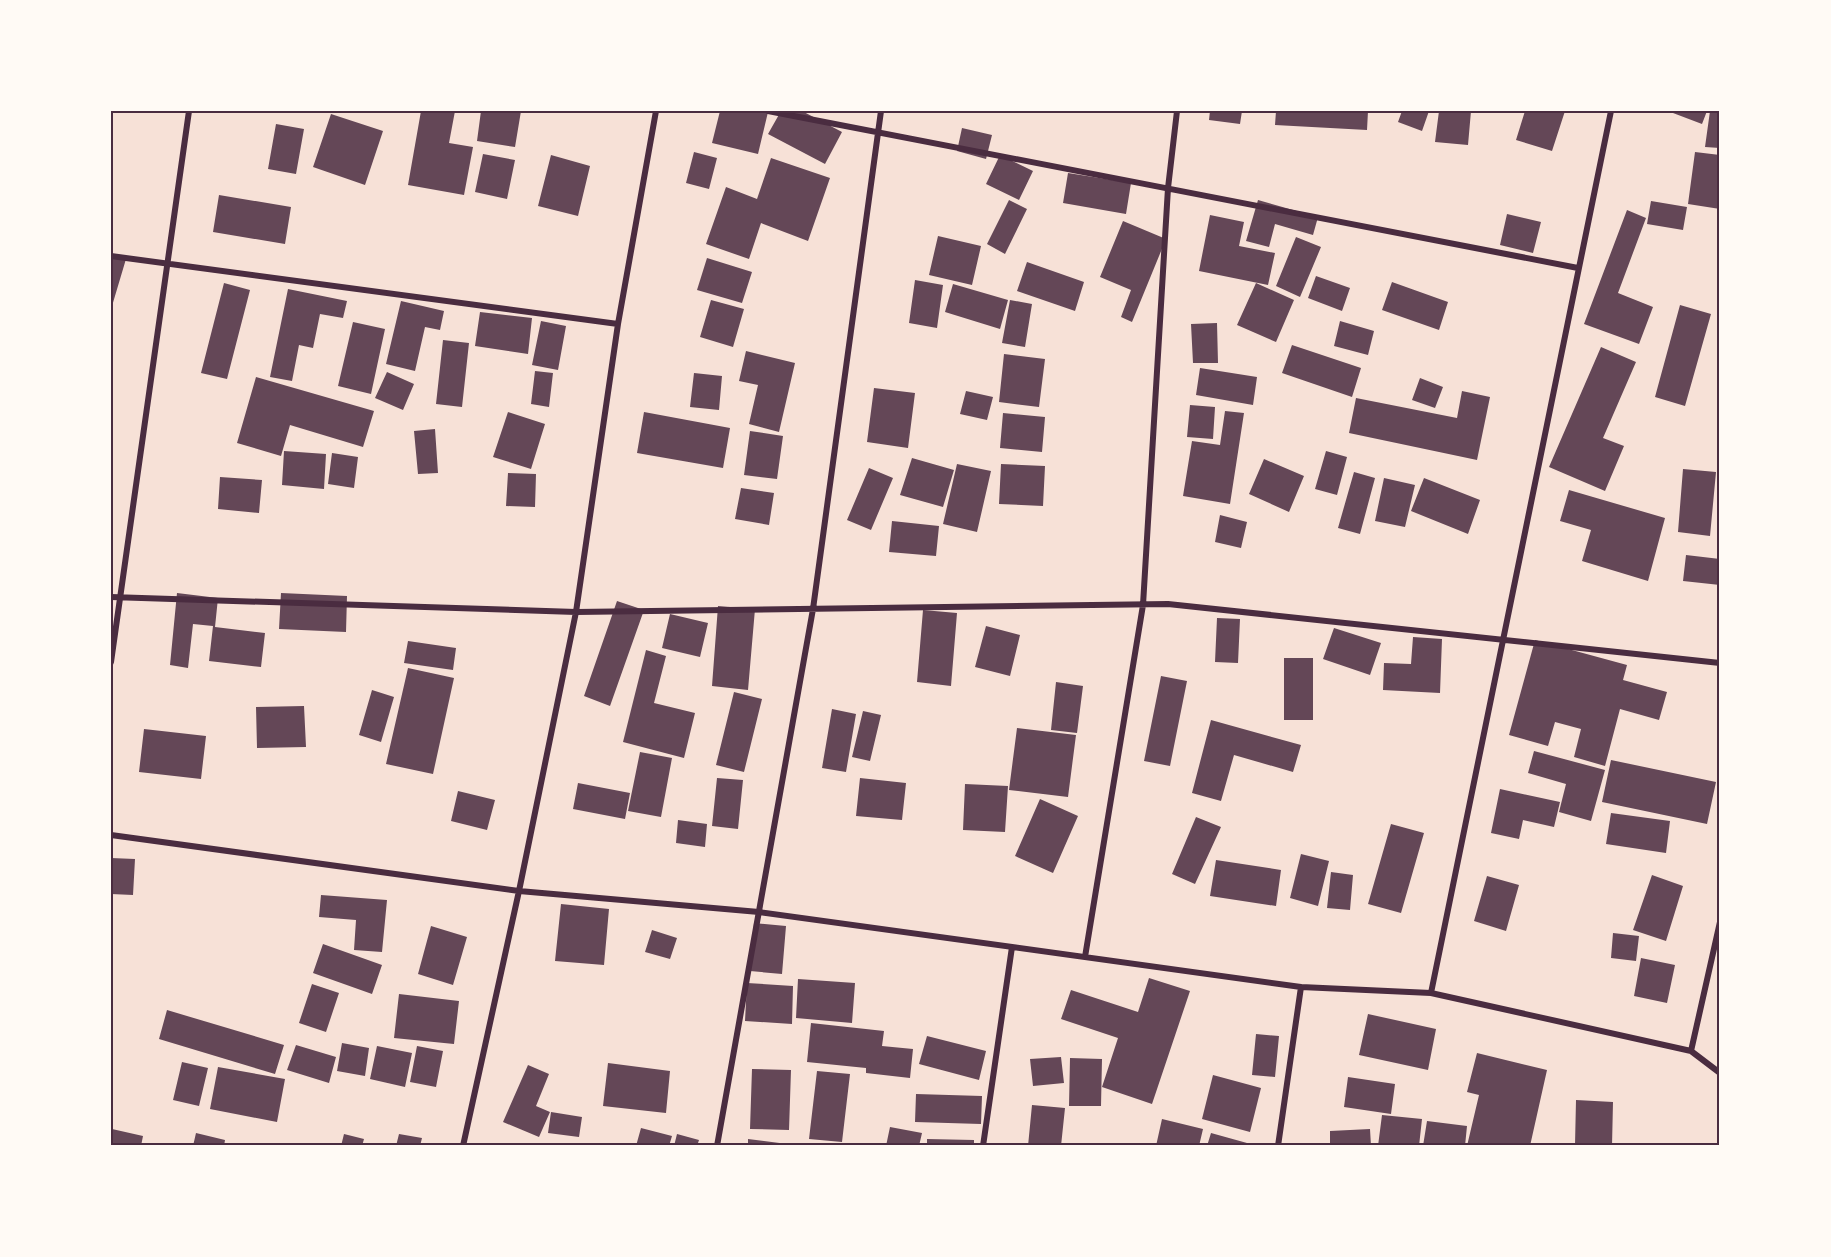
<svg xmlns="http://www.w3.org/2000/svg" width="1831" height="1257" viewBox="0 0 1831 1257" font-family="Lato,sans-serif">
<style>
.building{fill:#644757}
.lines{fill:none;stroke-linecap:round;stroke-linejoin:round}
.minor{stroke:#4a2c40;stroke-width:6}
.neatline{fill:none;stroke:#4a2c40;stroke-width:2}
</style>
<rect width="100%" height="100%" fill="#f7e1d7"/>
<path class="building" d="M 421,111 L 455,111 L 449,143 L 473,147 L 464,195 L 408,185 Z
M 481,111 L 521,111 L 515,147 L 477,141 Z
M 720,111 L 768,112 L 758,154 L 712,143 Z
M 781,111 L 802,111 L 842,132 L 825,164 L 768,134 Z
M 1210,111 L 1242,111 L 1240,124 L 1209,120 Z
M 1276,111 L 1368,111 L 1367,130 L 1275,125 Z
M 1402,111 L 1429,111 L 1422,131 L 1398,122 Z
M 1439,111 L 1471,111 L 1468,145 L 1435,142 Z
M 1525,111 L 1565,111 L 1552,151 L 1516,140 Z
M 1673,111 L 1707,111 L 1702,124 L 1673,113 Z
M 1710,111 L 1720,111 L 1720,148 L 1705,147 Z
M 331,114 L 383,131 L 365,185 L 313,167 Z
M 276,124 L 304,129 L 296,174 L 268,169 Z
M 962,128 L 992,135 L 986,159 L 957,151 Z
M 694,152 L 717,158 L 709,189 L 686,183 Z
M 1695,152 L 1720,155 L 1720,209 L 1688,204 Z
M 483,154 L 515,160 L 507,199 L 475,192 Z
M 551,155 L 590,166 L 578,216 L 538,206 Z
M 1000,155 L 1033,171 L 1019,200 L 986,184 Z
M 771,158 L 830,178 L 808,241 L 761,223 L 749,259 L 706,244 L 726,187 L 757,199 Z
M 1068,173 L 1131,183 L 1126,214 L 1063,203 Z
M 219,195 L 291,207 L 285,244 L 213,232 Z
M 1009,200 L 1027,209 L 1005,254 L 987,244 Z
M 1258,200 L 1318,217 L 1313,235 L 1275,224 L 1269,247 L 1246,241 Z
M 1651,201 L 1687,207 L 1683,230 L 1647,224 Z
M 1627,210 L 1646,218 L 1618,293 L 1653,307 L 1639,344 L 1584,324 Z
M 1507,214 L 1541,222 L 1533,253 L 1500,245 Z
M 1210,215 L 1244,222 L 1239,246 L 1275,253 L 1268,285 L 1199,271 Z
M 1123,221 L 1166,239 L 1132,322 L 1121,317 L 1131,290 L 1100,277 Z
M 938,236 L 981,246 L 972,285 L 929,275 Z
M 1296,237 L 1321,247 L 1300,297 L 1276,286 Z
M 111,254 L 126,259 L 112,306 L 111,306 Z
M 707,258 L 752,272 L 742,303 L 697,290 Z
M 1027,262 L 1084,282 L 1075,311 L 1017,291 Z
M 1316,276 L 1350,288 L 1342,311 L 1308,298 Z
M 915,280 L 943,285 L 937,328 L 909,323 Z
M 1392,282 L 1448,302 L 1439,330 L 1382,310 Z
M 224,283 L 250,290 L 227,379 L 201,373 Z
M 1256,283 L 1294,300 L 1276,342 L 1237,325 Z
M 953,284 L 1008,300 L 1000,329 L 945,312 Z
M 288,289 L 347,301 L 343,318 L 320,314 L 313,348 L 299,345 L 292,381 L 270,377 Z
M 711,300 L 744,309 L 733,347 L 700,337 Z
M 1010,300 L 1032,304 L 1025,347 L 1002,343 Z
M 401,301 L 444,311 L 440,330 L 425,327 L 415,371 L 386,364 Z
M 1680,305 L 1711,314 L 1685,406 L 1655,397 Z
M 480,312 L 532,318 L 528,354 L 475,346 Z
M 541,321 L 566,326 L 558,370 L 532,365 Z
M 1340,321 L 1374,331 L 1368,355 L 1334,346 Z
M 353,322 L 385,329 L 371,394 L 338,386 Z
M 1217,323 L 1218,363 L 1193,363 L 1191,324 Z
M 443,340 L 469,343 L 462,407 L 436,404 Z
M 1292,345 L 1361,368 L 1352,397 L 1282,373 Z
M 1601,347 L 1636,362 L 1603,438 L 1624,446 L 1605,491 L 1549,467 Z
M 746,351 L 795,363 L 779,432 L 749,424 L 758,385 L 739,381 Z
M 1004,354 L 1045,359 L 1039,407 L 999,402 Z
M 1200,368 L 1257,377 L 1253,405 L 1196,395 Z
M 535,371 L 553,373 L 549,407 L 531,404 Z
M 387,372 L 414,384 L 403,410 L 375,398 Z
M 694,373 L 722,376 L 719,410 L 690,407 Z
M 256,377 L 374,411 L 363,447 L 290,425 L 281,456 L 237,443 Z
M 1420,378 L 1443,387 L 1435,408 L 1412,400 Z
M 874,388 L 915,393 L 908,448 L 867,442 Z
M 966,391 L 993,397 L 987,420 L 960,414 Z
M 1462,391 L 1490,397 L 1477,460 L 1349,433 L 1356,398 L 1457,418 Z
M 1190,405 L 1215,407 L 1213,439 L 1187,437 Z
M 1225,411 L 1244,413 L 1230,504 L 1183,496 L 1192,441 L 1220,445 Z
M 508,412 L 545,424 L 531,469 L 493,457 Z
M 644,412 L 730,428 L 723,468 L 637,453 Z
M 1003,413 L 1045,417 L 1042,452 L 1000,448 Z
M 435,429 L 438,473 L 418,474 L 414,431 Z
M 750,431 L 783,436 L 777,479 L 744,475 Z
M 284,451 L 326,454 L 324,489 L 282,485 Z
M 1326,451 L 1347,457 L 1337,495 L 1315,489 Z
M 332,453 L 358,457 L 354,488 L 328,484 Z
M 912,458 L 954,470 L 943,507 L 900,495 Z
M 1264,459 L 1304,476 L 1289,512 L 1249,494 Z
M 957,464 L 991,471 L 977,532 L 943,524 Z
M 1001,464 L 1045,466 L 1043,506 L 999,504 Z
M 869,468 L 893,478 L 871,530 L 847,520 Z
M 1683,469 L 1716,472 L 1710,536 L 1678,532 Z
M 1354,472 L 1375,478 L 1360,534 L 1338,528 Z
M 508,473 L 536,474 L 535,507 L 506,506 Z
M 220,477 L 262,480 L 259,513 L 218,509 Z
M 1384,478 L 1415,485 L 1405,527 L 1375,521 Z
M 1424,478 L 1480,500 L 1468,534 L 1411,511 Z
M 741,488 L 774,493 L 769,525 L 735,519 Z
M 1569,490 L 1665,518 L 1648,581 L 1582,561 L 1591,530 L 1560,521 Z
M 1220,515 L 1247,522 L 1241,548 L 1215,542 Z
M 892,521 L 939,526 L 936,556 L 889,552 Z
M 1686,555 L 1720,559 L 1720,585 L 1683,581 Z
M 177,593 L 218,598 L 215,627 L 265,633 L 261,667 L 209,661 L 213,626 L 193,624 L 188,668 L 170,665 Z
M 281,593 L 347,596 L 346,632 L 279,629 Z
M 617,601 L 644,610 L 610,706 L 584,696 Z
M 718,606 L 755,609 L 748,690 L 712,686 Z
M 923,610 L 957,613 L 951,686 L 917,682 Z
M 670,614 L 708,623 L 700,657 L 662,648 Z
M 1217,618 L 1240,619 L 1238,663 L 1215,662 Z
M 986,626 L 1020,635 L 1010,676 L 975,667 Z
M 1334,628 L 1381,643 L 1370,675 L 1323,659 Z
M 1413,637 L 1442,639 L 1440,693 L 1383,690 L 1384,663 L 1411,664 Z
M 1535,640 L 1627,665 L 1623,680 L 1667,692 L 1659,720 L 1620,709 L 1605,766 L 1574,757 L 1581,729 L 1555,722 L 1548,746 L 1509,735 Z
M 408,641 L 456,648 L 453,670 L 404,663 Z
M 646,650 L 666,656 L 654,703 L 695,713 L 684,758 L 623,742 Z
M 1284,658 L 1313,658 L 1313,720 L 1284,720 Z
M 408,668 L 454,678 L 433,774 L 386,764 Z
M 1161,676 L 1187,681 L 1170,766 L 1144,761 Z
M 1056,682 L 1083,686 L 1077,733 L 1051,730 Z
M 372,690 L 394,697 L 381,742 L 359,735 Z
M 734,692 L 762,699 L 744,772 L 716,765 Z
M 304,706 L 306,747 L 257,748 L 256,707 Z
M 832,709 L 856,714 L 846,772 L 822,768 Z
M 863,711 L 881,715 L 870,761 L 852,757 Z
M 1211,720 L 1301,745 L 1293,772 L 1234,755 L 1221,801 L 1192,793 Z
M 1017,728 L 1076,735 L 1068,797 L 1009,790 Z
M 144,729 L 206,736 L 201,779 L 139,772 Z
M 1534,751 L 1605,770 L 1591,821 L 1559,812 L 1566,784 L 1528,773 Z
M 640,752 L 672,758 L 661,817 L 628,811 Z
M 1611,760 L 1716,782 L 1707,824 L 1602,802 Z
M 717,778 L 743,780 L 738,829 L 712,826 Z
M 860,778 L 906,783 L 902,820 L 856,816 Z
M 578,783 L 630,793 L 625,819 L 573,809 Z
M 965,784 L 1008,786 L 1005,832 L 963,830 Z
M 1500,789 L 1560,802 L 1554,827 L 1523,820 L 1519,839 L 1491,833 Z
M 458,791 L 495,800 L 487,830 L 451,821 Z
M 1040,799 L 1078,816 L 1053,873 L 1015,856 Z
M 1611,813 L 1670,821 L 1666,853 L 1606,844 Z
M 1196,817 L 1221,827 L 1195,884 L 1172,874 Z
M 678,820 L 707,824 L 705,847 L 676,843 Z
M 1391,824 L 1424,833 L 1401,913 L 1368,904 Z
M 1301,854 L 1329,861 L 1318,906 L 1290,898 Z
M 111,858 L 135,859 L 133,895 L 111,894 Z
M 1216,860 L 1281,870 L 1276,906 L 1210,896 Z
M 1331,872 L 1353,875 L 1350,910 L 1327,908 Z
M 1652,875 L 1683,886 L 1666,941 L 1633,930 Z
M 1487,876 L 1519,885 L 1506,931 L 1474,921 Z
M 321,895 L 387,900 L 382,952 L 354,950 L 356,920 L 319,917 Z
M 561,904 L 609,909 L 604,965 L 555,961 Z
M 754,923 L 786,926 L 782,974 L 750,971 Z
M 431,926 L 467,937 L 453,985 L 418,974 Z
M 652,930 L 677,938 L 670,959 L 645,952 Z
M 1613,933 L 1639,936 L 1636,961 L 1611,958 Z
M 323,944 L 382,965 L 372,994 L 313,973 Z
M 1641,958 L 1675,965 L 1667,1003 L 1634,996 Z
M 1149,978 L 1190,991 L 1152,1104 L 1102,1087 L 1118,1038 L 1061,1019 L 1071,990 L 1138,1012 Z
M 798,979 L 855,983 L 852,1023 L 796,1018 Z
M 747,983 L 793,986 L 792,1024 L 745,1021 Z
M 312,984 L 339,993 L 326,1032 L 299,1023 Z
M 399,994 L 459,1001 L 454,1044 L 394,1038 Z
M 167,1010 L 284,1045 L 275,1074 L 159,1039 Z
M 1368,1014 L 1436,1029 L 1428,1070 L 1359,1055 Z
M 811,1023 L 884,1031 L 882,1046 L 913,1049 L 910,1078 L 866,1073 L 866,1068 L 807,1062 Z
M 1256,1034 L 1279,1036 L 1275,1077 L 1252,1075 Z
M 927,1036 L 986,1051 L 979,1080 L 919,1064 Z
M 342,1043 L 369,1048 L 365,1076 L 337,1071 Z
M 296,1045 L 336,1057 L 329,1083 L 287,1070 Z
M 377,1046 L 412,1053 L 405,1087 L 370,1079 Z
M 417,1046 L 443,1051 L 436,1087 L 410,1082 Z
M 1477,1053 L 1547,1070 L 1530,1146 L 1467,1146 L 1479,1095 L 1467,1092 Z
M 1061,1057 L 1064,1083 L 1033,1086 L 1030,1059 Z
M 1070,1058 L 1102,1059 L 1101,1106 L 1069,1106 Z
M 182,1062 L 208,1068 L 199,1106 L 173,1100 Z
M 608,1063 L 670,1071 L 666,1113 L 603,1106 Z
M 528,1065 L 549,1074 L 536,1106 L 550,1112 L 539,1137 L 503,1122 Z
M 218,1067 L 285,1079 L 277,1122 L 210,1109 Z
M 752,1069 L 791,1070 L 789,1130 L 750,1129 Z
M 817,1071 L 850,1074 L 842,1142 L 809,1139 Z
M 1213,1075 L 1261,1088 L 1250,1132 L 1202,1119 Z
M 1348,1077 L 1395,1084 L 1391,1114 L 1344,1107 Z
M 916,1094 L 982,1096 L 981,1124 L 915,1122 Z
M 1576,1100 L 1613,1102 L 1612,1146 L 1575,1145 Z
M 1032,1105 L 1065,1108 L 1061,1146 L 1028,1146 Z
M 551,1112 L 582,1117 L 579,1137 L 548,1133 Z
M 1382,1115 L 1422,1119 L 1419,1146 L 1378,1146 Z
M 1162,1119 L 1203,1129 L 1199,1146 L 1156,1146 Z
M 1427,1121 L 1467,1126 L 1465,1146 L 1423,1146 Z
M 890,1127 L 922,1133 L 919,1146 L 886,1146 Z
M 641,1128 L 672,1136 L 669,1146 L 636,1146 Z
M 112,1129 L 143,1136 L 141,1146 L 111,1146 Z
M 1370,1129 L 1371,1146 L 1330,1146 L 1330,1131 Z
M 196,1133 L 225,1140 L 224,1146 L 193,1146 Z
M 1211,1133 L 1247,1143 L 1246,1146 L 1207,1146 Z
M 344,1134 L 364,1139 L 362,1146 L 341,1146 Z
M 399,1134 L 422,1138 L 420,1146 L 396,1146 Z
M 677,1134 L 699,1140 L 697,1146 L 674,1146 Z
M 748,1139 L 795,1145 L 795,1146 L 748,1146 Z
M 927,1139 L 974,1140 L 974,1146 L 927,1146 Z"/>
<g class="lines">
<path class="minor" d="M 768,111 L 1578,268
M 111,256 L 618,324
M 111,597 L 576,612 L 1168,604 L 1720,663
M 111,662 L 189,111
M 111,835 L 519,891 L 759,912 L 1301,987 L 1431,993 L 1691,1051 L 1720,1073
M 1085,957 L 1143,605 L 1168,188 L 1177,111
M 1431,993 L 1611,111
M 1691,1051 L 1720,922
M 463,1146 L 519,891 L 576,612 L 618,324 L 656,111
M 717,1146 L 813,609 L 881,111
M 983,1146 L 1012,947
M 1278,1146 L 1301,987"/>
</g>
<rect width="1831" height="1257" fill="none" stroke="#fffaf5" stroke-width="225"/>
<rect x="112" y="112" width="1606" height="1032" class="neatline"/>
</svg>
